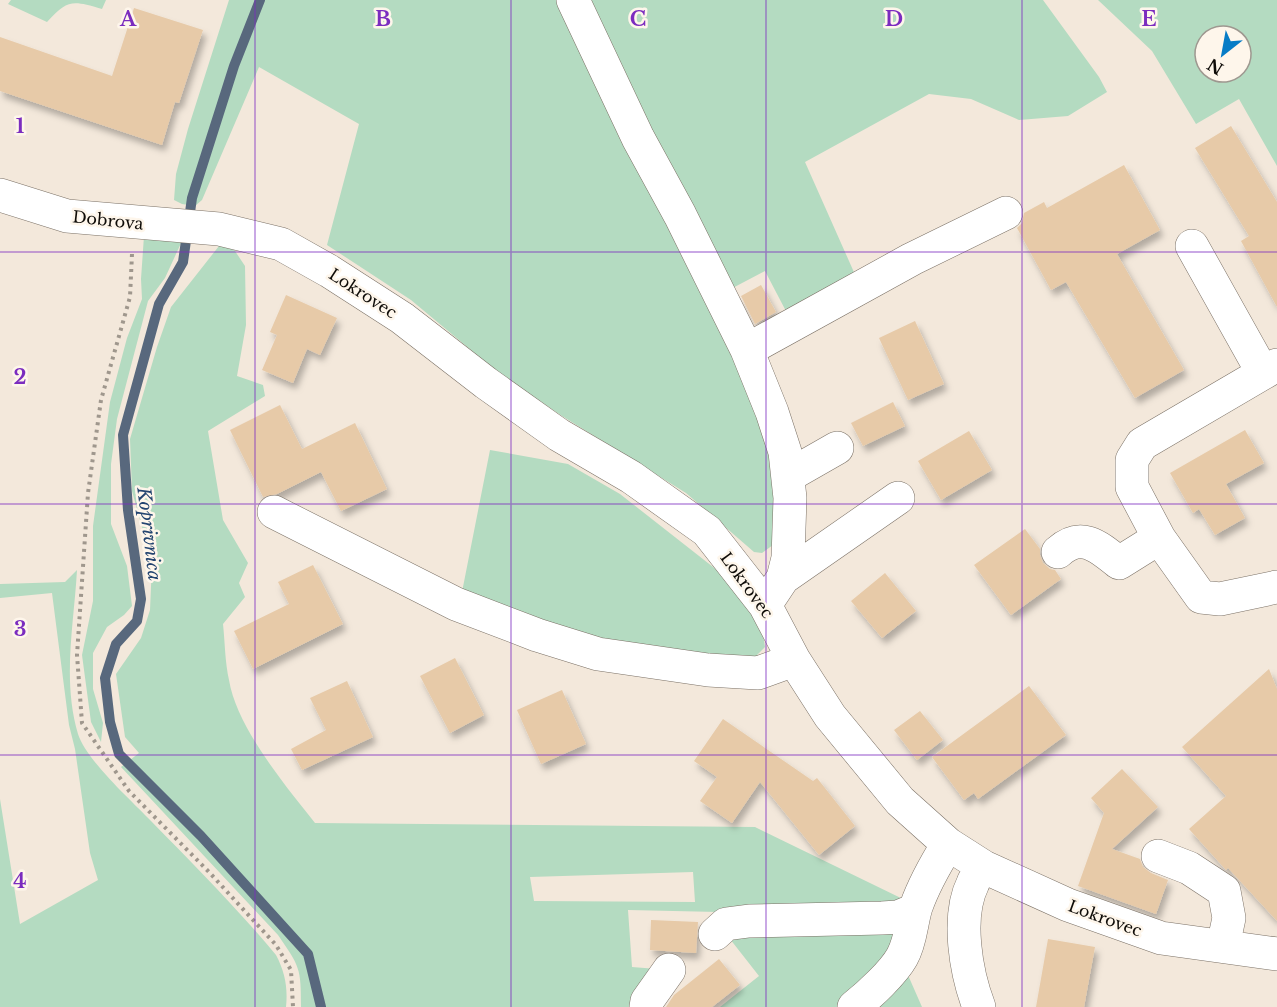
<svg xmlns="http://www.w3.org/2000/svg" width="1277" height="1007" viewBox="0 0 1277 1007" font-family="'Libre Baskerville',serif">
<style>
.green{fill:#b4dbc1;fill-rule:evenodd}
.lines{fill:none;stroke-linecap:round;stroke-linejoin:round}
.stream{stroke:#58687d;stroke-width:10}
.building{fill:#e7caa8;filter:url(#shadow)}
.minor-casing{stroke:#7b7166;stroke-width:34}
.path{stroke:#9f978d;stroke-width:4;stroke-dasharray:3 4.5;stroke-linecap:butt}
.minor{stroke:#fff;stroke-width:33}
.grid{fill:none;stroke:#7b2cbf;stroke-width:1.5;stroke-opacity:0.55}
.labels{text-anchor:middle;stroke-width:5;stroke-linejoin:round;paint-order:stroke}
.street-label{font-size:16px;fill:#0f0c08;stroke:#fef6eb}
.water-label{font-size:18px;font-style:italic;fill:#234470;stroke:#fef6eb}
.grid-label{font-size:20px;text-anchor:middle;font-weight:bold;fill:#7b2cbf;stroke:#fef6eb;stroke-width:5;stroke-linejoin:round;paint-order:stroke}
</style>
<defs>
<filter id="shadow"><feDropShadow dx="3.5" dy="6" stdDeviation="3" flood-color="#0004"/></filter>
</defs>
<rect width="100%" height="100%" fill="#f3e8db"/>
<path class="green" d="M 11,0 L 106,0 L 102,9 C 71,0 68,0 47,22 L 8,4 Z
M 229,0 L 564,0 L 775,435 L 773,545 L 762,553 L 754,552 L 686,493 L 562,416 L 496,371 L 411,300 L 327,245 L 359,124 L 259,67 L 202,200 L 195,206 L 182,204 L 174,200 L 176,174 L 188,129 Z
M 580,0 L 1043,0 L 1099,77 L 1107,92 L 1068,116 L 1019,120 L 971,99 L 929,94 L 805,162 L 857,279 L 788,315 L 765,271 L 725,292 Z
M 1098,0 L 1277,0 L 1277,166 L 1239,99 L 1196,124 L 1152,51 ZM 1205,36 L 1241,36 L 1241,72 L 1205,72 Z
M 144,236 L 182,241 L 165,278 L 148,301 L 117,419 L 111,464 L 111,524 L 127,566 L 132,606 L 124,615 L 107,627 L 93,653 L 93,689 L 103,723 L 101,742 L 91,722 L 82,655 L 93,601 L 93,526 L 110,402 L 127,338 L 142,299 L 141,279 Z
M 219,246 L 233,248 L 245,266 L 246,325 L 237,376 L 263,385 L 265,396 L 208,431 L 223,520 L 248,563 L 239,583 L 245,597 L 223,624 C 225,643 225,662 229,680 C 237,728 285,785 315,823 L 755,827 L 907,901 L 859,915 L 628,910 L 632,967 L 657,969 L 639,1007 L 301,1007 C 301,968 300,967 278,935 L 121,767 L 139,753 L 125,737 L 116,674 L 141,638 L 150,610 L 152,563 L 132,491 L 130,439 L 157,347 L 171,307 ZM 693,872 L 695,902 L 534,901 L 530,877 Z
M 490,450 L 568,464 L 620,494 L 736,585 L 761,621 L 765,647 L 752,660 L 596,639 L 462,592 Z
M 77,570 C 74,624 62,680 78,734 C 86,760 132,801 151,821 C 194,865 237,908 276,955 C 285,972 288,988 286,1007 L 0,1007 L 0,799 L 20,924 L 98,880 L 90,853 L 75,749 L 69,725 L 52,593 L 0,598 L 0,584 L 65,582 Z
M 906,924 L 896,953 L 841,1007 L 720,1007 L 759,976 L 730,939 Z
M 904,966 L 922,1007 L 865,1007 Z"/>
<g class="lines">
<path class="stream" d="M 260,0 L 234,66 L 192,198 L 183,262 L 159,304 L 123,435 L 128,510 L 141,599 L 137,621 L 116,644 L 105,678 L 110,722 L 119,754 L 201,836 L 308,954 L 321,1007"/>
</g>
<path class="building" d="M 134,8 L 203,30 L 179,103 L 175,102 L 162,145 L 0,91 L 0,37 L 112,76 Z
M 1231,126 L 1277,202 L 1277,307 L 1241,241 L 1249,236 L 1195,148 Z
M 1124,165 L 1160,230 L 1117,254 L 1184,370 L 1135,398 L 1066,282 L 1051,290 L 1017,228 L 1022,223 L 1024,213 L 1044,202 L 1047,208 Z
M 761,285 L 776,312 L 755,324 L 741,296 Z
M 286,295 L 337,318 L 320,355 L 307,349 L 293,383 L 262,370 L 277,335 L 270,332 Z
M 915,321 L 944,384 L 908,400 L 879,338 Z
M 893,402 L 905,426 L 863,446 L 851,423 Z
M 280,405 L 302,449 L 355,423 L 387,489 L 341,511 L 321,472 L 277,494 L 263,497 L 230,430 Z
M 1245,430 L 1264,463 L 1226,484 L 1245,518 L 1215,535 L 1199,509 L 1193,513 L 1170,473 Z
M 969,431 L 992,470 L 941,500 L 918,461 Z
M 1025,529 L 1040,549 L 1040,555 L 1043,563 L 1050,569 L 1055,570 L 1061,579 L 1011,615 L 974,565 Z
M 313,565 L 343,624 L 253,669 L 234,631 L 289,604 L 278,582 Z
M 885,573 L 916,611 L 882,638 L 851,601 Z
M 455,658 L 484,715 L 450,733 L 420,676 Z
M 1269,669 L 1277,689 L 1277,921 L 1228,868 L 1226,870 L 1189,829 L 1226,796 L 1182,747 Z
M 347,681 L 373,737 L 302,770 L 291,749 L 326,730 L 310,698 Z
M 1029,686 L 1066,735 L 978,799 L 974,793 L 964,800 L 932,757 Z
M 562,690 L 586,744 L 541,764 L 517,710 Z
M 920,711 L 943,740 L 917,760 L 894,730 Z
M 723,719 L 813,781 L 817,778 L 855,826 L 819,855 L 760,782 L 732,823 L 700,801 L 717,777 L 694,761 Z
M 1122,769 L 1158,807 L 1112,849 L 1140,859 L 1143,867 L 1151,873 L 1168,880 L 1156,914 L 1078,886 L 1104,813 L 1091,798 Z
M 651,920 L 698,922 L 696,953 L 650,950 Z
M 1048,939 L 1095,947 L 1084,1007 L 1036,1007 Z
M 719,959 L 740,985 L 712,1007 L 666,1007 L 674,995 Z"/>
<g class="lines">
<defs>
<path id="minor" d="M 573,0 L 638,138 L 680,215 L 747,350 L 772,412 L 785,452 L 790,498 L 788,558 L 783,578 L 765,605
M 0,195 L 67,216 L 219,229 L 281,244 L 329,271 L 402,318 L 486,383 L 559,435 L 631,477 L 707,531 L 765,605 L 794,660 L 830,716 L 900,801 L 948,844 L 984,867 L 1068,905 L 1161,938 L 1277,954
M 1192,246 L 1263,373
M 747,350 L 912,259 L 1006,213
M 1277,365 L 1142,444 L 1132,460 L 1132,487 L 1159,538 L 1201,597 L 1220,599 L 1277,587
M 788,476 L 837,448
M 274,512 L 456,604 L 537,635 L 598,654 L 708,670 L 758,673 L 794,660
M 1058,552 C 1081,531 1098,546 1119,563 L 1159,538
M 783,578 L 898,498
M 1158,856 L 1189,868 L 1224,891 L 1229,918 L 1223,946
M 715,934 L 726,924 L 749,921 L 882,918 L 898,917 L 915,910
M 646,1007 L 647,1001 L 669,970
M 854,1007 C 869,995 893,973 902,957 C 911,941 911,923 916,907 C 924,884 935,865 948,844
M 979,1007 C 966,973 956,917 973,883 C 975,877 980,872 984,867"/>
</defs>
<use href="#minor" class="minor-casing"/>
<path class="path" d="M 132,254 L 130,297 L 101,400 L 88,493 L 77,655 L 82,723 L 129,791 L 208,871 L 276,945 L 291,970 L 293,1007"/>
<use href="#minor" class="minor"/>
</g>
<path class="grid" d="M 255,0 L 255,1007M 511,0 L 511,1007M 766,0 L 766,1007M 1022,0 L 1022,1007M 0,252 L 1277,252M 0,504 L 1277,504M 0,755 L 1277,755"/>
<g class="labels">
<g class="street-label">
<text transform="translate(108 220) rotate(6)" y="6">Dobrova</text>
<text transform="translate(363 293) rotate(33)" y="6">Lokrovec</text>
<text transform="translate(747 585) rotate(54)" y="6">Lokrovec</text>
<text transform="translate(1105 918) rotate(20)" y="6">Lokrovec</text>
</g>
<g class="water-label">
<text transform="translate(149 534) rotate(83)" y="6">Koprivnica</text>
</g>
</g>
<g class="grid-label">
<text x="128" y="26">A</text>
<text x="383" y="26">B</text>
<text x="638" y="26">C</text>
<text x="894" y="26">D</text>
<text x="1149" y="26">E</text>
<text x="20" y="133">1</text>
<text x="20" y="384">2</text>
<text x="20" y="636">3</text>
<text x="20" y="888">4</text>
</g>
<g transform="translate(1223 54) rotate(211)"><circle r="28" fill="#fef6eb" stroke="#9e9890" stroke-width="1.5"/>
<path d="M0-4.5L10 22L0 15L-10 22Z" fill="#077cc6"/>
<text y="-9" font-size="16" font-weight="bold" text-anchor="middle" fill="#0f0c08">N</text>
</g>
</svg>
